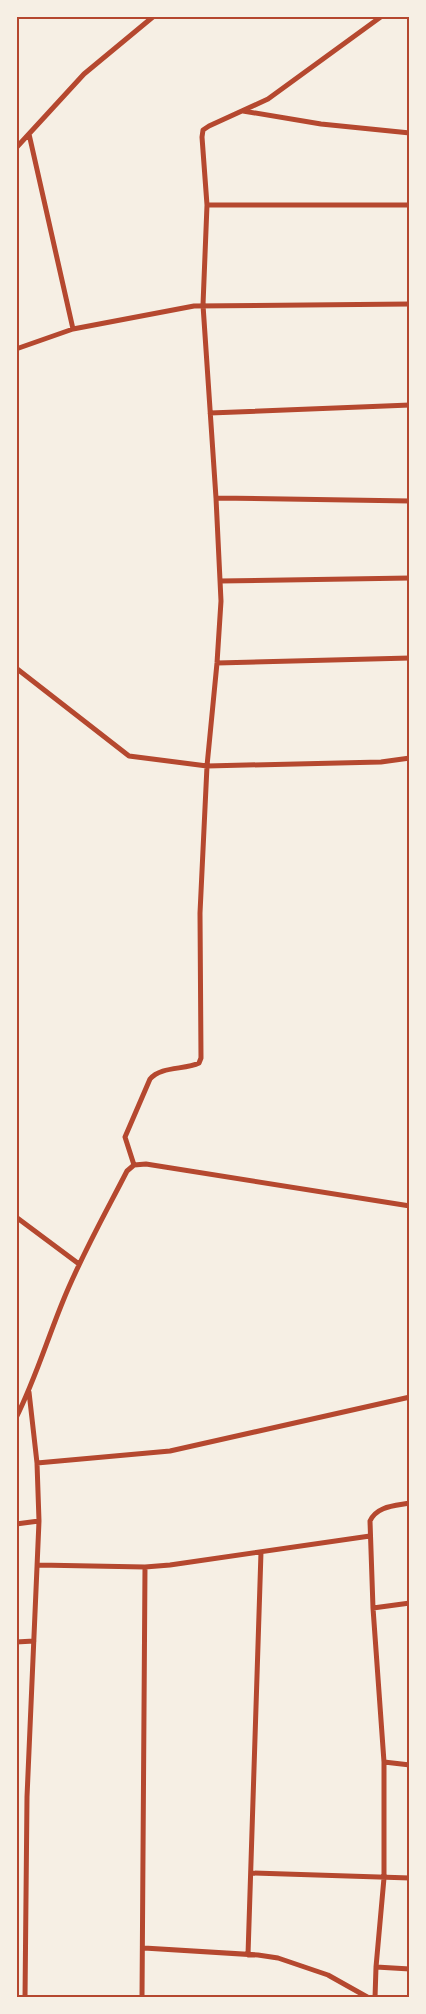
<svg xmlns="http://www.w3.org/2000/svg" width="426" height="2014" viewBox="0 0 426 2014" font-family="'Asap Condensed',sans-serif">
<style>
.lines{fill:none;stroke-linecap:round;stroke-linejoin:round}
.minor{stroke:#b5482f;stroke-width:5}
.neatline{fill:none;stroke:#b5482f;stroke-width:2}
</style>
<rect width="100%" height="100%" fill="#f6efe4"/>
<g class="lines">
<path class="minor" d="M 243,111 L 321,124 L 410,133
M 29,134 L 73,329
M 16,148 L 84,74 L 154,16
M 207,205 L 410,205
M 16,349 L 73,329 L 194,306 L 410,304
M 210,413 L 410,405
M 216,498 L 410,501
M 220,581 L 410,578
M 217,663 L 410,658
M 16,668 L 129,756 L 207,766 L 381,762 L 410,758
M 134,1165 L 125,1137 L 150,1079 C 161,1066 185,1070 199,1063 L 201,1058 L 200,913 L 207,766 L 217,663 L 221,601 L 216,498 L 203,305 L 207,205 L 202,137 L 203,130 L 209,126 L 268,99 L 382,16
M 16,1217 L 79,1264
M 16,1418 C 35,1380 47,1340 63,1301 C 81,1256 105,1214 127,1171 L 134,1165 L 146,1164 L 410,1206
M 37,1463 L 170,1451 L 410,1397
M 16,1524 L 39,1521
M 38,1565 L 145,1567 L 170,1565 L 370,1536
M 373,1608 L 410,1603
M 16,1642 L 34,1641
M 384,1762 L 410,1765
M 251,1873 L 410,1878
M 144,1948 L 258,1955 L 278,1958 L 328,1975 L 369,1998
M 248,1955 L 261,1552
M 376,1967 L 410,1969
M 25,1998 L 27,1797 L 39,1521 L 37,1463 L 29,1392
M 142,1998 L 145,1567
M 375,1998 L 376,1967 L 384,1878 L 384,1762 L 373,1608 L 370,1521 C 377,1506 394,1506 410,1503"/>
</g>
<rect width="426" height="2014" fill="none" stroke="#f6efe4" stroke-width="35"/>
<rect x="18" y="18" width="390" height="1978" class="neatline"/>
</svg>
